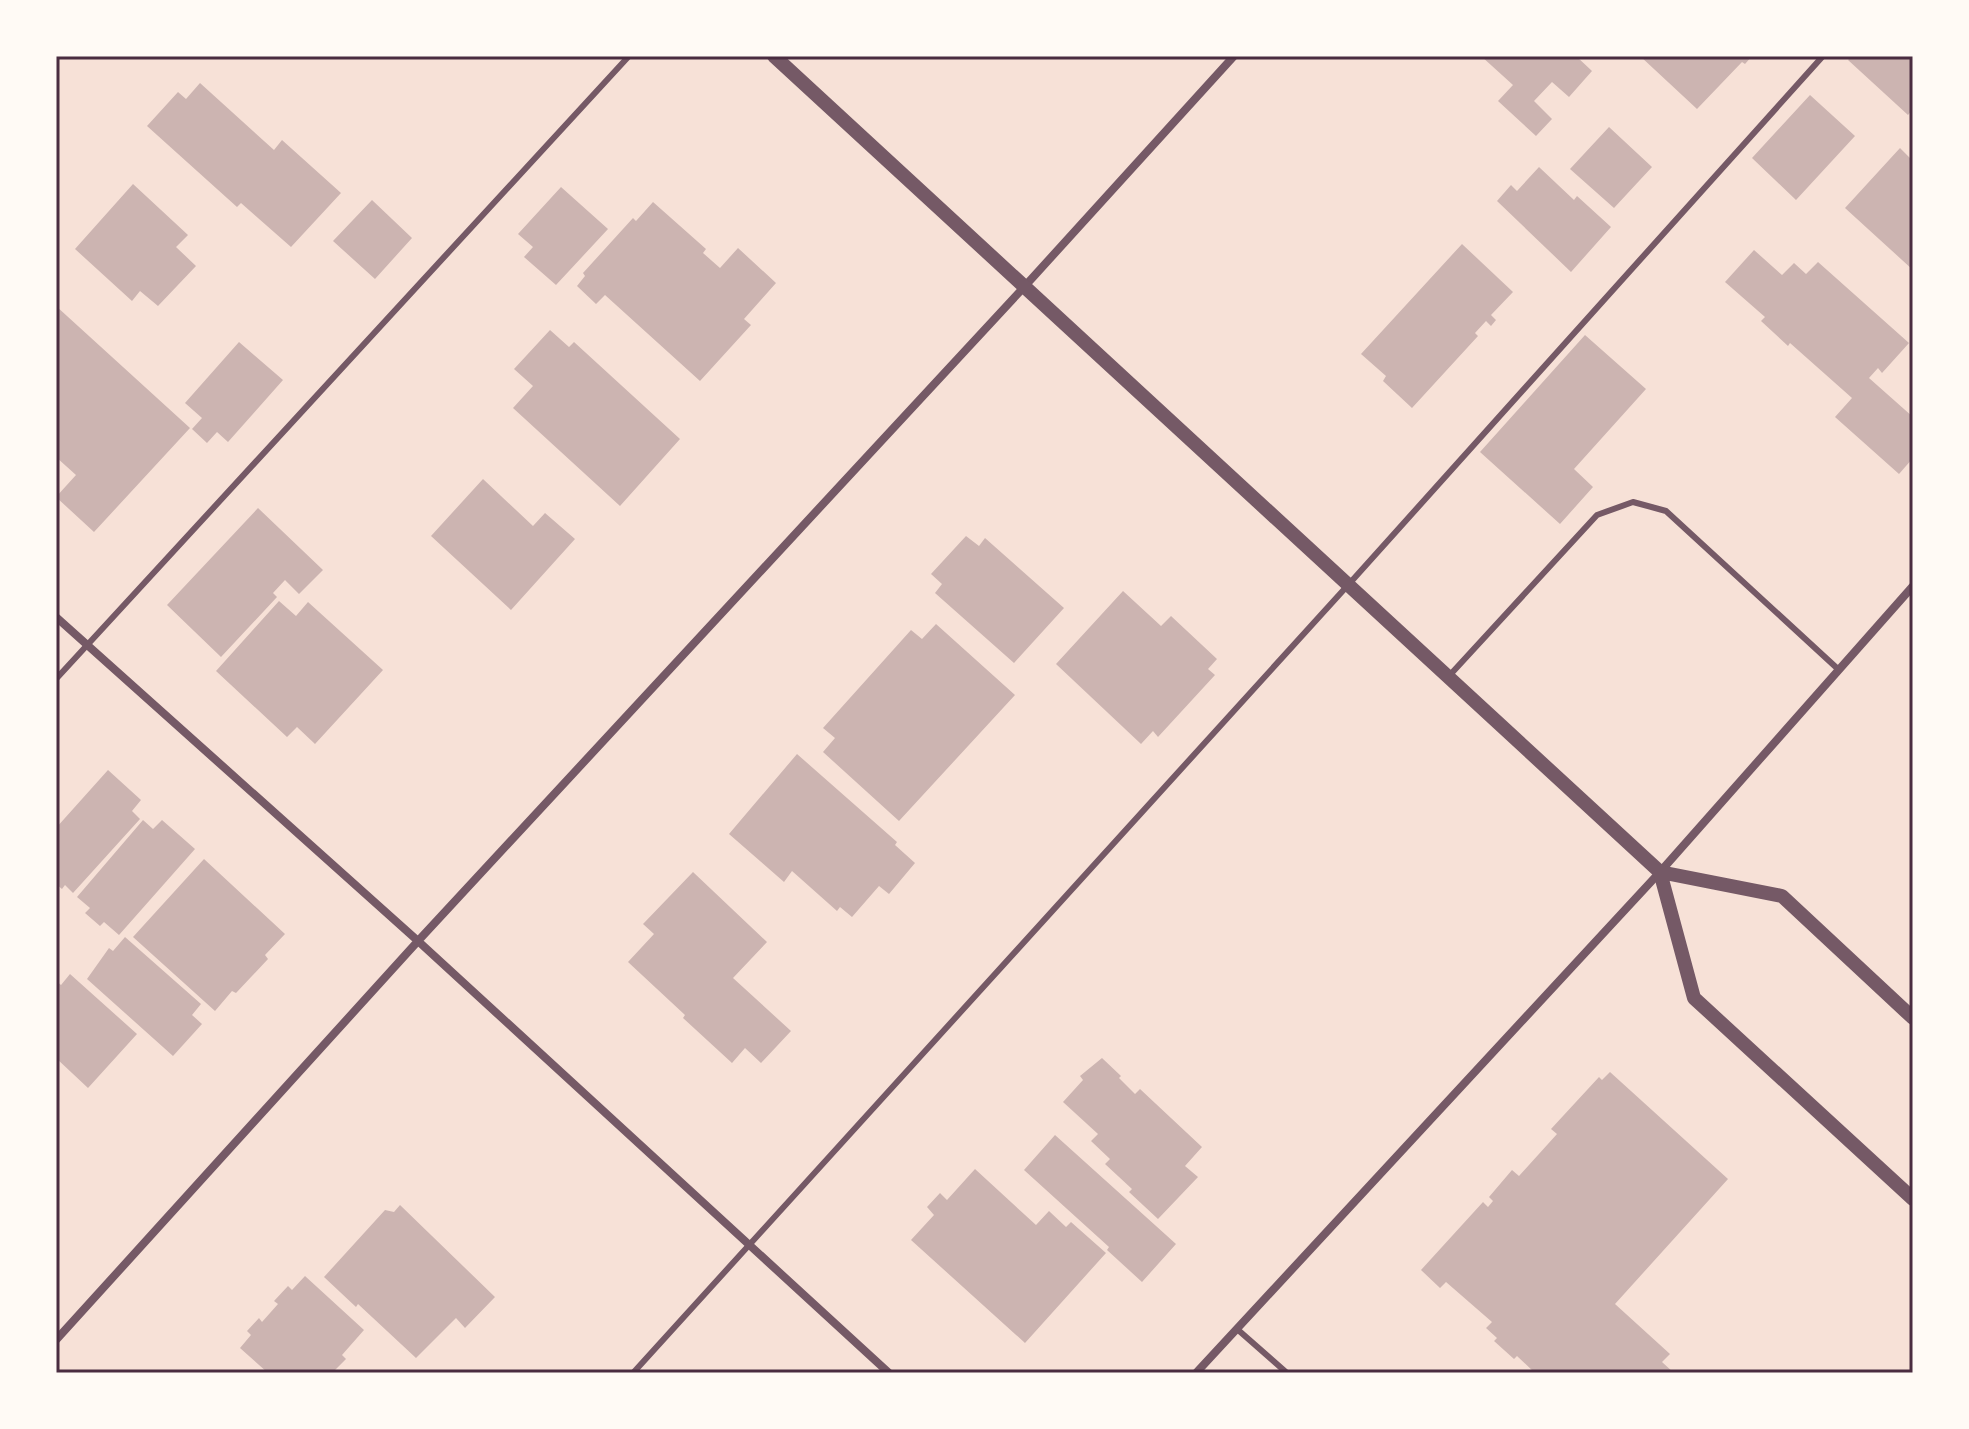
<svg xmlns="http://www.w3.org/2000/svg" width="1969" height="1429" viewBox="0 0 1969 1429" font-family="'DM Sans',sans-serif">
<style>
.building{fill:#ccb4b1}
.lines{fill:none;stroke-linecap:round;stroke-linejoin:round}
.service{stroke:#755966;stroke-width:6}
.minor{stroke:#755966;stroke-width:8}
.tertiary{stroke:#755966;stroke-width:14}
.neatline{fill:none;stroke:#4a2c40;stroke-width:3}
</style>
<rect width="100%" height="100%" fill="#f7e1d7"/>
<path class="building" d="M 1481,56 L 1576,56 L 1592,71 L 1569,97 L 1552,82 L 1534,101 L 1552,119 L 1536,136 L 1498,101 L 1513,85 Z
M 1640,56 L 1752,56 L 1745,64 L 1742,62 L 1697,109 Z
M 1852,56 L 1913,56 L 1913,109 L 1908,115 L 1848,60 Z
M 200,83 L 274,150 L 282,140 L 341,193 L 291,247 L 241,203 L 237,207 L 147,126 L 178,92 L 186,99 Z
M 1810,95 L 1855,136 L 1796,200 L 1752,158 Z
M 1609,127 L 1652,167 L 1614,208 L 1570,169 Z
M 1900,148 L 1913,161 L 1913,270 L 1845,208 Z
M 1539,167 L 1574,200 L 1577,196 L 1611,227 L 1571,272 L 1497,201 L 1511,185 L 1517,191 Z
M 133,184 L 188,235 L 176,247 L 196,266 L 158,306 L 140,291 L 132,301 L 75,249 Z
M 561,187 L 608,229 L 556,285 L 524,257 L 533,247 L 518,234 Z
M 372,200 L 412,238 L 375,279 L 333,241 Z
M 653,202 L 706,249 L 703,253 L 720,268 L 738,248 L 776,283 L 744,319 L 751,325 L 700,381 L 605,295 L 596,304 L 577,286 L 585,276 L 583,273 L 633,218 L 636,221 Z
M 1462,244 L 1513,292 L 1491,315 L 1496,320 L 1491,326 L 1486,321 L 1475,333 L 1478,336 L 1412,408 L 1383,381 L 1386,376 L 1361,354 Z
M 1754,250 L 1782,275 L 1794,263 L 1806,274 L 1818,262 L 1909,343 L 1882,373 L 1878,368 L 1869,378 L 1913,417 L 1913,458 L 1899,474 L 1835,417 L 1852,398 L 1790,343 L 1788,346 L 1761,321 L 1765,317 L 1725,282 Z
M 56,306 L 190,428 L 94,532 L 56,497 L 76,475 L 56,457 Z
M 550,330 L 569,347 L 574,342 L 680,439 L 620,506 L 513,408 L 533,386 L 514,369 Z
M 1585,335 L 1646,389 L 1574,469 L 1593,487 L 1560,524 L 1480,452 Z
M 239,342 L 283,380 L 228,442 L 217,432 L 207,443 L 192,429 L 202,418 L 185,403 Z
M 483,479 L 533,526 L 545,513 L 575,539 L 511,610 L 431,536 Z
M 258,508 L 323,570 L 299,594 L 285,580 L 273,593 L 277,597 L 221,657 L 167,605 Z
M 966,536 L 979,546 L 985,538 L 1064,608 L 1014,663 L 935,593 L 942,584 L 931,574 Z
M 1123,591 L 1161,626 L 1171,616 L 1217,659 L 1208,669 L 1215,675 L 1158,737 L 1153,731 L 1141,744 L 1056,664 Z
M 279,601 L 296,616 L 308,602 L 383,670 L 315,744 L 297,727 L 287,737 L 216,671 Z
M 936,624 L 1015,695 L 899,821 L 823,752 L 835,738 L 823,728 L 911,630 L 922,639 Z
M 797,754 L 897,842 L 895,845 L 915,863 L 889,894 L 879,886 L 852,917 L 840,907 L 837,911 L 792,871 L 784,882 L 729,834 Z
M 108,770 L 141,800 L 132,811 L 140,819 L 73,893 L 65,885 L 62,889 L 56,884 L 56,828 Z
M 143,820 L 153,829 L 162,820 L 195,849 L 119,935 L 104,922 L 100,926 L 85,913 L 90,908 L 77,897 Z
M 204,859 L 285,934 L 265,955 L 268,959 L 236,993 L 232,991 L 215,1011 L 133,937 Z
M 693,872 L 767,942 L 733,978 L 791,1031 L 761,1063 L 745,1048 L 732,1063 L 683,1018 L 685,1015 L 628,962 L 654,934 L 643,924 Z
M 125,937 L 201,1004 L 192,1015 L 202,1024 L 173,1056 L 87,979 L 109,948 L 113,951 Z
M 70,974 L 137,1034 L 88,1088 L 56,1058 L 56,981 L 61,985 Z
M 1102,1058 L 1121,1076 L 1119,1078 L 1135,1094 L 1140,1089 L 1202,1147 L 1185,1166 L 1198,1177 L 1158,1219 L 1129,1192 L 1132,1189 L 1105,1164 L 1110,1159 L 1091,1141 L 1098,1134 L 1063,1102 L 1083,1080 L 1080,1076 Z
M 1610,1072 L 1728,1179 L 1615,1304 L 1670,1354 L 1662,1362 L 1674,1373 L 1535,1373 L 1517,1356 L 1514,1359 L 1494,1341 L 1497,1338 L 1486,1328 L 1492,1322 L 1446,1282 L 1440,1288 L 1421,1270 L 1483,1202 L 1488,1207 L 1493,1201 L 1489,1197 L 1512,1170 L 1519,1176 L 1557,1134 L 1551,1129 L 1599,1077 L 1602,1080 Z
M 1055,1135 L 1176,1244 L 1142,1282 L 1107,1250 L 1109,1247 L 1024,1170 Z
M 975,1169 L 1036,1225 L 1049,1211 L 1066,1227 L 1071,1222 L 1106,1253 L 1025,1343 L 911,1240 L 934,1215 L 927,1207 L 940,1193 L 947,1200 Z
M 400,1205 L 495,1297 L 465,1328 L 456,1318 L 416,1358 L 358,1304 L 356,1307 L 324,1277 L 385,1210 L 394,1212 Z
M 305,1276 L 364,1330 L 342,1355 L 346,1359 L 332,1373 L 268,1373 L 240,1348 L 251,1335 L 247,1331 L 259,1318 L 262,1322 L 278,1304 L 274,1301 L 288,1286 L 292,1290 Z"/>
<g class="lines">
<path class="service" d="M 1449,676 L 1597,515 L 1633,502 L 1666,511 L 1839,670
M 56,679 L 629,56
M 1237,1329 L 1287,1373
M 633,1373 L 1349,584 L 1823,56"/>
<path class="minor" d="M 56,617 L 418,941 L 889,1373
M 56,1340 L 418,941 L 1025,286 L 1234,56
M 1196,1373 L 1660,872 L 1913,586"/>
<path class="tertiary" d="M 774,56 L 1660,872 L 1782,896 L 1913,1018
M 1660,872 L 1694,998 L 1913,1199"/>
</g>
<rect width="1969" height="1429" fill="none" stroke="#fffaf5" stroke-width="116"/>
<rect x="58" y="58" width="1853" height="1313" class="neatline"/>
</svg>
